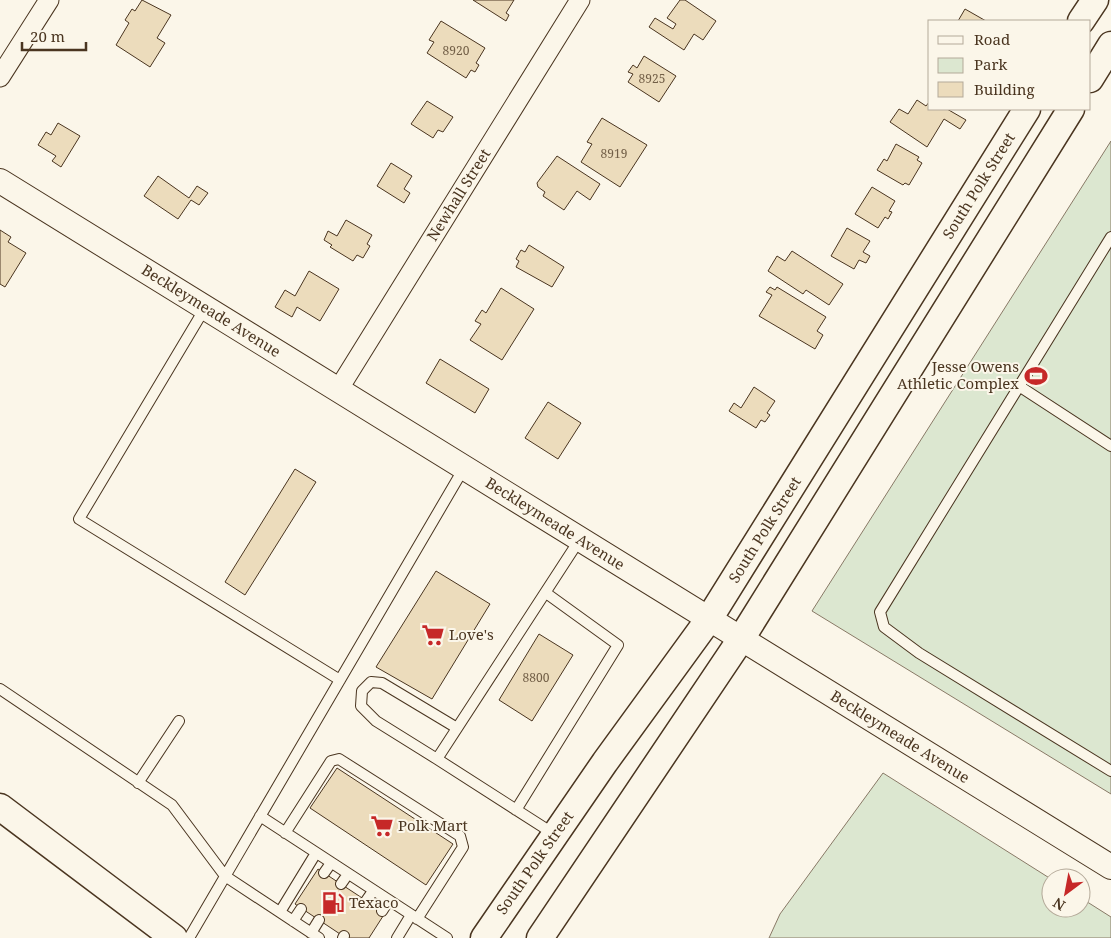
<svg xmlns="http://www.w3.org/2000/svg" width="1111" height="938" viewBox="0 0 1111 938" font-family="'Noto Serif',serif">
<style>
.green{fill:#dce7d0;stroke:#887966}
.building{fill:#ecdcbc;stroke:#4a3520}
.lines{fill:none;stroke-linecap:round;stroke-linejoin:round}
.service-casing{stroke:#4a3520;stroke-width:12}
.minor-casing{stroke:#4a3520;stroke-width:21}
.tertiary-casing{stroke:#4a3520;stroke-width:26}
.secondary-casing{stroke:#4a3520;stroke-width:29}
.service{stroke:#fbf6e9;stroke-width:10}
.minor{stroke:#fbf6e9;stroke-width:19}
.tertiary{stroke:#fbf6e9;stroke-width:24}
.secondary{stroke:#fbf6e9;stroke-width:26}
.labels{text-anchor:middle;stroke-width:4;stroke-linejoin:round;paint-order:stroke}
.number-label{font-size:12px;fill:#725f47}
.street-label{font-size:15px;fill:#4a3520;stroke:#fbf6e9}
.poi-label{font-size:15px;fill:#4a3520;stroke:#fbf6e9;text-anchor:start}
</style>
<rect width="100%" height="100%" fill="#fbf6e9"/>
<path class="green" d="M 1111,141 L 1111,794 L 812,611 Z
M 883,773 L 1051,879 L 1051,908 L 1081,908 L 1081,898 L 1111,917 L 1111,938 L 769,938 L 780,914 Z"/>
<path class="building" d="M 142,0 L 171,15 L 157,38 L 165,43 L 150,67 L 116,45 L 129,23 L 125,20 L 132,9 L 135,11 Z
M 473,0 L 514,0 L 506,13 L 509,15 L 506,21 Z
M 680,0 L 685,0 L 716,21 L 703,40 L 694,34 L 684,50 L 649,27 L 655,18 L 673,29 L 676,24 L 667,18 Z
M 965,9 L 986,21 L 958,21 Z
M 441,21 L 485,48 L 476,63 L 479,65 L 475,72 L 471,70 L 466,78 L 427,53 L 434,42 L 429,40 Z
M 644,56 L 676,76 L 659,102 L 628,82 L 633,74 L 628,72 L 633,65 L 637,68 Z
M 917,100 L 926,106 L 930,101 L 930,109 L 947,109 L 966,120 L 960,129 L 944,119 L 927,147 L 890,122 L 899,109 L 908,114 Z
M 427,101 L 453,117 L 443,132 L 438,130 L 433,138 L 411,124 Z
M 602,118 L 647,145 L 620,187 L 581,162 L 592,144 L 587,142 Z
M 58,123 L 80,136 L 61,167 L 52,161 L 56,156 L 38,145 L 46,132 L 51,135 Z
M 896,144 L 919,157 L 917,160 L 922,163 L 909,185 L 905,183 L 903,185 L 877,170 L 884,159 L 887,161 Z
M 557,156 L 600,184 L 590,200 L 577,191 L 564,210 L 543,196 L 545,192 L 538,187 L 537,183 Z
M 391,163 L 412,176 L 404,189 L 410,193 L 404,203 L 377,186 Z
M 158,176 L 189,198 L 197,186 L 208,193 L 199,205 L 191,200 L 178,219 L 144,196 Z
M 872,187 L 895,201 L 889,211 L 892,212 L 888,219 L 885,217 L 878,228 L 855,214 Z
M 346,220 L 372,235 L 367,244 L 370,246 L 363,258 L 357,255 L 353,261 L 330,247 L 332,245 L 324,240 L 328,231 L 337,236 Z
M 847,228 L 870,241 L 863,252 L 870,256 L 866,263 L 859,260 L 854,269 L 831,256 Z
M 0,230 L 11,237 L 8,242 L 26,253 L 5,287 L 0,284 Z
M 529,245 L 564,267 L 552,287 L 516,267 L 519,261 L 516,259 L 521,250 L 525,252 Z
M 792,251 L 843,284 L 829,305 L 806,290 L 803,294 L 768,271 L 777,256 L 785,261 Z
M 309,271 L 339,289 L 320,321 L 297,307 L 292,317 L 275,307 L 285,290 L 295,296 Z
M 770,287 L 775,290 L 777,287 L 826,317 L 817,331 L 823,335 L 815,349 L 759,316 L 772,295 L 766,292 Z
M 501,288 L 534,309 L 502,360 L 470,340 L 481,324 L 475,321 L 482,310 L 486,313 Z
M 440,359 L 489,389 L 475,413 L 426,383 Z
M 754,387 L 775,401 L 767,413 L 770,415 L 765,422 L 761,420 L 756,428 L 729,411 L 734,403 L 741,408 Z
M 548,402 L 581,423 L 558,459 L 525,438 Z
M 295,469 L 316,482 L 245,595 L 225,582 Z
M 436,571 L 490,604 L 432,699 L 376,667 Z
M 539,634 L 573,655 L 532,721 L 499,700 Z
M 337,768 L 453,844 L 426,885 L 310,808 Z
M 318,869 L 385,913 L 369,938 L 346,938 L 295,904 Z"/>
<g class="lines">
<defs>
<path id="service" d="M 1111,237 L 880,612 L 884,627 L 919,653 L 1111,771
M 205,308 L 79,519 L 340,680
M 1019,386 L 1111,446
M 0,689 L 172,805 L 225,876 L 319,938
M 437,759 L 376,721 L 361,706 L 362,691 L 371,682 L 382,683 L 457,728
M 138,783 L 179,721
M 516,810 L 618,645 L 546,593
M 260,816 L 447,938
M 285,833 L 331,761 L 339,759 L 460,836 L 463,847 L 417,919
M 554,834 L 437,759 L 580,539
M 324,873 L 331,863
M 341,884 L 348,874
M 366,901 L 373,891
M 382,911 L 389,900
M 280,912 L 316,853
M 293,921 L 301,909
M 311,933 L 319,920
M 189,938 L 464,468
M 343,938 L 344,936
M 397,938 L 411,915"/>
<path id="minor" d="M 0,77 L 49,0
M 338,390 L 580,0"/>
<path id="tertiary" d="M 0,181 L 1111,867"/>
<path id="secondary" d="M 1081,21 L 1095,0
M 1090,79 L 1111,45
M 0,807 L 174,938
M 484,938 L 605,762 L 709,619 L 1027,109
M 540,938 L 741,639 L 1071,109"/>
</defs>
<use href="#service" class="service-casing"/>
<use href="#minor" class="minor-casing"/>
<use href="#tertiary" class="tertiary-casing"/>
<use href="#secondary" class="secondary-casing"/>
<use href="#service" class="service"/>
<use href="#minor" class="minor"/>
<use href="#tertiary" class="tertiary"/>
<use href="#secondary" class="secondary"/>
</g>
<defs>
<symbol id="stadium-bare" viewBox="-9 -9 18 18"><path d="M0-5a6.5 5 0 1 0 0 10a6.5 5 0 1 0 0-10ZM-3.5-1.8h7v3.6h-7Z" fill="#c62828" stroke="#fbf6e9" stroke-width="2.5" paint-order="stroke"/></symbol>
<symbol id="supermarket-bare" viewBox="-9 -9 18 18"><path d="M-6-5.5h2.5l.6 2H6L4.5 2H-2.5L-4.4-4H-6ZM-1.5 3.2a1.3 1.3 0 1 0 .1 0ZM3 3.2a1.3 1.3 0 1 0 .1 0Z" fill="#c62828" stroke="#fbf6e9" stroke-width="2.5" paint-order="stroke"/></symbol>
<symbol id="fuel-bare" viewBox="-9 -9 18 18"><path d="M-5.5-6h7V0h2V4h1.3V-2.5L3-4.5l.8-.8L6-3V5H2.5V1h-1V6h-7ZM-4.2-4.7v3.2H.2V-4.7Z" fill="#c62828" stroke="#fbf6e9" stroke-width="2.5" paint-order="stroke"/></symbol>
</defs>
<g fill-rule="evenodd">
<use href="#stadium-bare" x="1020" y="360" width="32" height="32"/>
<use href="#supermarket-bare" x="417" y="619" width="32" height="32"/>
<use href="#supermarket-bare" x="366" y="810" width="32" height="32"/>
<use href="#fuel-bare" x="317" y="887" width="32" height="32"/>
</g>
<g class="labels">
<g class="number-label">
<text x="456" y="55">8920</text>
<text x="652" y="83">8925</text>
<text x="614" y="158">8919</text>
<text x="536" y="682">8800</text>
</g>
<g class="street-label">
<text transform="translate(979 186) rotate(-58)" y="5">South Polk Street</text>
<text transform="translate(459 195) rotate(-58)" y="5">Newhall Street</text>
<text transform="translate(211 311) rotate(32)" y="5">Beckleymeade Avenue</text>
<text transform="translate(555 524) rotate(32)" y="5">Beckleymeade Avenue</text>
<text transform="translate(765 530) rotate(-58)" y="5">South Polk Street</text>
<text transform="translate(900 737) rotate(32)" y="5">Beckleymeade Avenue</text>
<text transform="translate(535 863) rotate(-55)" y="5">South Polk Street</text>
</g>
<g class="poi-label">
<text x="1019" y="372" text-anchor="end">Jesse Owens<tspan x="1019" dy="17">Athletic Complex</tspan></text>
<text x="449" y="640">Love's</text>
<text x="398" y="831">Polk Mart</text>
<text x="349" y="908">Texaco</text>
</g>
</g>
<rect x="928" y="20" width="162" height="90" fill="#fbf6e9" stroke="#b4a999"/>
<rect x="938" y="36" width="25" height="8" fill="#fbf6e9" stroke="#b4a999"/>
<text x="974" y="45" font-size="15" fill="#4a3520">Road</text>
<rect x="938" y="58" width="25" height="15" fill="#dce7d0" stroke="#b4a999"/>
<text x="974" y="70" font-size="15" fill="#4a3520">Park</text>
<rect x="938" y="82" width="25" height="15" fill="#ecdcbc" stroke="#b4a999"/>
<text x="974" y="95" font-size="15" fill="#4a3520">Building</text>
<g transform="translate(1066 893) rotate(212)"><circle r="24" fill="#fbf6e9" stroke="#b4a999"/>
<path d="M0-4L9 19L0 12L-9 19Z" fill="#c62828"/>
<text y="-8" font-size="14" font-weight="bold" text-anchor="middle" fill="#4a3520">N</text>
</g>
<path d="M22 42v8h64v-8" fill="none" stroke="#4a3520" stroke-width="2.5"/>
<text x="30" y="42" font-size="15" fill="#4a3520" stroke="#fbf6e9" stroke-width="4" paint-order="stroke">20 m</text>
</svg>
